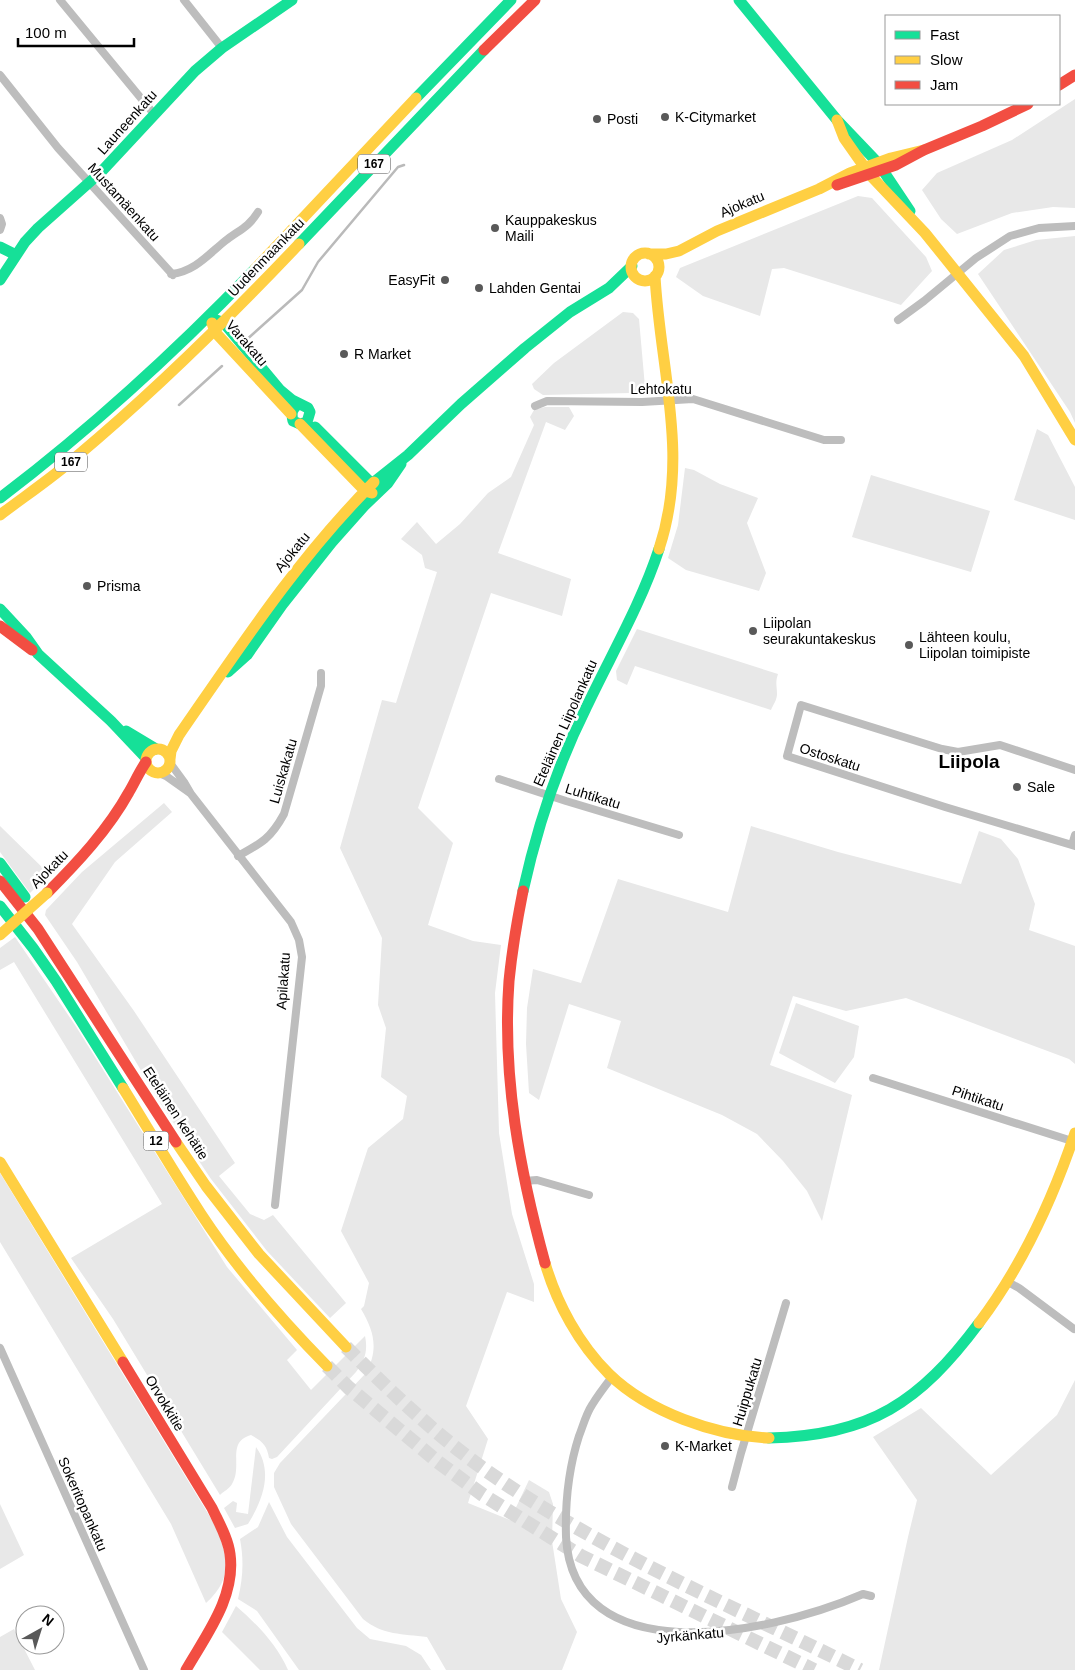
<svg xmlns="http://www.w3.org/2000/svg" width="1075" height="1670" viewBox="0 0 1075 1670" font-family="Helvetica,sans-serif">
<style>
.green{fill:#e8e8e8}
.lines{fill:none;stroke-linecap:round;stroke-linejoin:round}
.stream{stroke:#bababa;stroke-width:2.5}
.highway-tunnel{stroke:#d9d9d9;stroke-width:14;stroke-dasharray:14 7;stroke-linecap:butt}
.street{stroke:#bdbdbd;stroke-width:8}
.fast{stroke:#16e098;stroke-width:11}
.slow{stroke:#ffcf43;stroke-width:11}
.jam{stroke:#f24e42;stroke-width:11}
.slow-bridge{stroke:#ffcf43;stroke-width:11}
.poi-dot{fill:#595959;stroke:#fff;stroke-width:2}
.labels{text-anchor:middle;stroke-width:5;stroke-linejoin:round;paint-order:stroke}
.shield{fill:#fff;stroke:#4c4c4c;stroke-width:1}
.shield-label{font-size:12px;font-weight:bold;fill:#000}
.poi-label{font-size:14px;fill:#000;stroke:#fff;text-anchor:start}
.street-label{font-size:14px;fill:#000;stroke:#fff}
.district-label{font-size:19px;font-weight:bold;fill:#000;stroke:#fff}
</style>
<rect width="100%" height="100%" fill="#fff"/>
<path class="green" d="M 1075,99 L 1075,208 L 1053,207 L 1012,213 L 957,234 L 941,219 L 922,190 L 937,173 L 1012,140 Z
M 858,196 L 872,198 L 926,257 L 932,271 L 901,305 L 784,268 L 772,269 L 760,316 L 703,296 L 676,277 L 680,268 Z
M 1075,236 L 1075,423 L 1070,412 L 978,274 L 1004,250 L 1036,240 Z
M 623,312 L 633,313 L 639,319 L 645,387 L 640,392 L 631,393 L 543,395 L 534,389 L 532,384 L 554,363 Z
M 545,407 L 569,407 L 574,416 L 565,430 L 546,422 L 498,553 L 571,579 L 562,616 L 491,593 L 418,808 L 453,843 L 428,925 L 473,941 L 501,945 L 495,993 L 499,1133 L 512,1214 L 534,1284 L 534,1302 L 507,1292 L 466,1406 L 488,1439 L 468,1503 L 510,1520 L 529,1480 L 549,1492 L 553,1504 L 552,1541 L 561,1599 L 577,1632 L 562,1670 L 446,1670 L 427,1637 C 403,1634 382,1635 363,1619 L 291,1524 L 274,1487 L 274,1473 L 280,1463 L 366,1373 C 379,1349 374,1331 361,1309 L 364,1306 L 369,1283 L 341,1231 L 368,1148 L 403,1119 L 407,1096 L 381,1077 L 386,1028 L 378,1005 L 382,938 L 340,848 L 382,700 L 396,703 L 437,572 L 425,568 L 422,555 L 401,539 L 417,522 L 436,544 L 460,524 L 488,493 L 511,477 L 534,425 L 530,417 L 534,410 Z
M 1037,429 L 1048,435 L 1075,487 L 1075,520 L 1014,500 Z
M 685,468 L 694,470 L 720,484 L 758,498 L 747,523 L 766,573 L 759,591 L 686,570 L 668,558 L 678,525 Z
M 871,475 L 990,511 L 971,572 L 852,537 Z
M 637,629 L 778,674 C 775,683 777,686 777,694 C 777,700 773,705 771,710 L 635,666 L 627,685 L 617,680 L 616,671 Z
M 164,803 L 172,812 L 115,862 L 72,924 L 134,1011 L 235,1163 L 219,1176 L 250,1214 L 264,1220 L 273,1215 L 346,1303 L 330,1318 L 267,1251 L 211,1179 L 159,1101 L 77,962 L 45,915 L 46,910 L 82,872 Z
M 0,826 L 49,874 L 30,893 L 0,852 Z
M 751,826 L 838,852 L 961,884 L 979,831 L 1001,839 L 1018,859 L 1035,904 L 1029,930 L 1075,946 L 1075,1064 L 1069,1059 L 906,998 L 846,1011 L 793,996 L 770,1065 L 852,1095 L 822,1221 L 807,1191 L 783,1161 L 757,1134 L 722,1115 L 607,1068 L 621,1021 L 569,1004 L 539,1100 L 529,1093 L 526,1044 L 527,1008 L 533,969 L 581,983 L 618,879 L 728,912 Z
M 15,937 L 75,1025 L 227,1267 L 297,1350 L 287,1360 L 311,1390 L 365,1336 C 368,1351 365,1360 356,1372 L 277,1457 L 272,1459 L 269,1458 C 267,1445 262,1441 251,1435 C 226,1442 243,1466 232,1484 C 230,1488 223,1492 220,1495 L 113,1319 L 71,1258 L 162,1204 L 14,962 L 0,970 L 0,948 Z
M 796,1003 L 859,1026 L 854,1057 L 835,1083 L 779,1053 Z
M 0,1173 L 215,1525 C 228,1557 234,1577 206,1603 L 171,1524 L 0,1242 Z
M 1075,1380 L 1075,1670 L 879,1670 L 908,1537 L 917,1500 L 873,1437 L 921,1408 L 991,1475 L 1057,1415 Z
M 256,1447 C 274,1472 262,1501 248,1524 L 235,1528 L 224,1508 L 233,1501 L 237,1503 L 236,1512 L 248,1514 Z
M 269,1502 L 287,1537 L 357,1628 L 370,1639 L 406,1646 L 421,1655 L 431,1670 L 299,1670 L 257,1611 L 238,1599 C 243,1578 244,1560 240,1539 L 258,1527 Z
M 0,1504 L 24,1555 L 0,1569 Z
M 236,1606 C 257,1624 277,1645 288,1670 L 260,1670 L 222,1632 Z
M 14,1629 L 35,1670 L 0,1670 L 0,1637 Z"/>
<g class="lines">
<path class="stream" d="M 244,342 L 302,290 L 318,262 L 398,167 L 404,165
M 179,405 L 222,366"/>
<path class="highway-tunnel" d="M 346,1347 C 392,1393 440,1439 494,1476 C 609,1555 737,1608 860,1670
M 327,1366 L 349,1388 L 438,1462 L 483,1495 L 581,1556 L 814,1670"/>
<path class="street" d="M 60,0 L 154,114
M 184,0 L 222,48
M 0,75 L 58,148 L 173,275
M 0,218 L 2,224 L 0,230
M 171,274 C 194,272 209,254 225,241 C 239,230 248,228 258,212
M 898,320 L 924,301 L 976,258 L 1010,236 L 1039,228 L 1075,226
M 535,406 L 547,401 L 642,402 L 693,399 L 824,440 L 841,440
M 170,763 L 184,782 L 191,794 L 291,922 L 299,940 L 302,957 L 275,1205
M 1075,770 L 1000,745 L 958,752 L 942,749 L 801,705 L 787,756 L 945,807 L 1075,846
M 159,773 L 166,776 L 190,793
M 499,779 L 566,801 L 679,835
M 1072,845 L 1075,835
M 238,856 C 262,843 271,838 284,814 L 321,686 L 321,673
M 873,1078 L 1075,1142
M 524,1181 L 537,1180 L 589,1195
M 1008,1282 L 1019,1288 L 1074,1329
M 0,1348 L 144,1670
M 612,1377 C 605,1386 598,1395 592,1405 C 586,1414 583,1426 579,1436 C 568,1470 565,1502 566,1537 C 573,1670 761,1638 863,1594 L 871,1596
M 732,1487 L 741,1453 L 786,1303"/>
<path class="fast" d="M 739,0 L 837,120 L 878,163 L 910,211
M 416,98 L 511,0
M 299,244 L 484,50
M 0,247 L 16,255
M 0,280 L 25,242 L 38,228 L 101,172 L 195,71 L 222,48 L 292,0
M 216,320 L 224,323 L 280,390 L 292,400 L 308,408 L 310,412 L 307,422 L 300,424 L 293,421 C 291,413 292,408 299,404
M 315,427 L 372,484 L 375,489
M 374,482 L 408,455 L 461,404 L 525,348 L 570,312 L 609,288 L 632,266
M 0,498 C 92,428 175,352 255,269
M 0,609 L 26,637 L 38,654 L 111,721 L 146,758
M 228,672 L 247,655 L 282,605 L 332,542 L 364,506 L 388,483 L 401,464
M 126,731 L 156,749
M 0,863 L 25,897
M 523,891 C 537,828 557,766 586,708 C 611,655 641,604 659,549
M 0,906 L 33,948 L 56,981 L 123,1088
M 769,1438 C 870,1436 920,1402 979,1323"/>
<path class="slow" d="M 837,120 L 844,138 L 870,175 L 925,233 L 1024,356 L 1075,440
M631 267a14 14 0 1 1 28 0a14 14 0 1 1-28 0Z
M 649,254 L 666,254 L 679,251 L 717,231 L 819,189 L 850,173 L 891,158 L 924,150
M 255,269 L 416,98
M 655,276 C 660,370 690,456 659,549
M 212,323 L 215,332 L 291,414
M 300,424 L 365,491 L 372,493
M 0,515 C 25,496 52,478 76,457 C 155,391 228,319 299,244
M146 761a12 12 0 1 1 24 0a12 12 0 1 1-24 0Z
M 170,759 L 171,751 L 179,735 C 240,647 298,558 374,482
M 123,1088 C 149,1130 174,1173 201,1214 C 237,1269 281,1319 327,1366
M 176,1142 L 206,1186 L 259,1254 L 346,1347
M 0,1162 L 123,1362
M 545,1263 C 557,1304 579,1344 609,1374 C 648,1412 716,1436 769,1438
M 979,1323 C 1022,1266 1052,1201 1075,1133"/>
<path class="jam" d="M 484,50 L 535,0
M 1059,85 L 1075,75
M 837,185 L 896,165 L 924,150 L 982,126 L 1028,104
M 0,626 L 32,650
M 0,881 L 38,929 L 176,1142
M 523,891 C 517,921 512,951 509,981 C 502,1077 520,1172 545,1263
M 47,893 C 77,863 108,830 129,792 C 135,782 139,772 146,762
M 123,1362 L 212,1508 C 219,1523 228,1538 230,1554 C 236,1597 206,1635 186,1670"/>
<path class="slow-bridge" d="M 0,935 L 47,893"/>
</g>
<g class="poi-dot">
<circle cx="665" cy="117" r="5"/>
<circle cx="597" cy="119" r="5"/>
<circle cx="495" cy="228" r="5"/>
<circle cx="445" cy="280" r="5"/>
<circle cx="479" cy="288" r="5"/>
<circle cx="344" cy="354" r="5"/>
<circle cx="87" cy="586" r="5"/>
<circle cx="753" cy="631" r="5"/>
<circle cx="909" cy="645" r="5"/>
<circle cx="1017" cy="787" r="5"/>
<circle cx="665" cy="1446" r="5"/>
</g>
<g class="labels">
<g class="shield">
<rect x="358" y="154.5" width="32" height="19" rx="4"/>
<rect x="55" y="452.5" width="32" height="19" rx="4"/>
<rect x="143.5" y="1131.5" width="25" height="19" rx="4"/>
</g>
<g class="shield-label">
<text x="374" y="168">167</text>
<text x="71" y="466">167</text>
<text x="156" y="1145">12</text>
</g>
<g class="poi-label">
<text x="675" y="122">K-Citymarket</text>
<text x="607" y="124">Posti</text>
<text x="505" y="225">Kauppakeskus<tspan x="505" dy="16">Maili</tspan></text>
<text x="435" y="285" text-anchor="end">EasyFit</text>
<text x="489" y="293">Lahden Gentai</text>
<text x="354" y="359">R Market</text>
<text x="97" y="591">Prisma</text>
<text x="763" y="628">Liipolan<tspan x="763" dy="16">seurakuntakeskus</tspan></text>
<text x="919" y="642">Lähteen koulu,<tspan x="919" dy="16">Liipolan toimipiste</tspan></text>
<text x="1027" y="792">Sale</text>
<text x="675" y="1451">K-Market</text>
</g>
<g class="street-label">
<text transform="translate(127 122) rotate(-48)" y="5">Launeenkatu</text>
<text transform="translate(124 202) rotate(48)" y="5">Mustamäenkatu</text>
<text transform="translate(742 204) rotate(-23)" y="5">Ajokatu</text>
<text transform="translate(266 257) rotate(-46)" y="5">Uudenmaankatu</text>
<text transform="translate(247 343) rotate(49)" y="5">Varakatu</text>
<text x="661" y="394">Lehtokatu</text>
<text transform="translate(292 552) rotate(-51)" y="5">Ajokatu</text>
<text transform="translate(565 723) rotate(-66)" y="5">Eteläinen Liipolankatu</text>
<text transform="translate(830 757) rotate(18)" y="5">Ostoskatu</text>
<text transform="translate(283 771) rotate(-74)" y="5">Luiskakatu</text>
<text transform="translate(593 796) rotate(17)" y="5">Luhtikatu</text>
<text transform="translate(49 869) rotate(-46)" y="5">Ajokatu</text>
<text transform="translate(283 981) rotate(-86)" y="5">Apilakatu</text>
<text transform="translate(978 1098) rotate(18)" y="5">Pihtikatu</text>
<text transform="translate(176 1113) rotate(57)" y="5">Eteläinen kehätie</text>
<text transform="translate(747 1392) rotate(-73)" y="5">Huippukatu</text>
<text transform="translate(165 1403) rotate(59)" y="5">Orvokkitie</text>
<text transform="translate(83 1504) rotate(66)" y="5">Sokeritopankatu</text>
<text transform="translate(690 1635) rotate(-5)" y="5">Jyrkänkatu</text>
</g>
<g class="district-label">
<text x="969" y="768">Liipola</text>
</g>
</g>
<rect x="885" y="15" width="175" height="90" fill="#ffffff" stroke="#999999"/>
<rect x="895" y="31" width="25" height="8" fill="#16e098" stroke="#999999"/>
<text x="930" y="40" font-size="15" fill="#000000">Fast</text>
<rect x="895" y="56" width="25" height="8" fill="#ffcf43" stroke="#999999"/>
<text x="930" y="65" font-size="15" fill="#000000">Slow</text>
<rect x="895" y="81" width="25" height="8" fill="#f24e42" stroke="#999999"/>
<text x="930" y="90" font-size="15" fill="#000000">Jam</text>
<g transform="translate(40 1630) rotate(39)"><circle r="24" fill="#ffffff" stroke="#999999"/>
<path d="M0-4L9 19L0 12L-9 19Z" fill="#595959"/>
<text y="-8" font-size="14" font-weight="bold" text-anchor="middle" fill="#000000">N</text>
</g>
<path d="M18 38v8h116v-8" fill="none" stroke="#000000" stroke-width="2.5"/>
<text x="25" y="38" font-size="15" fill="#000000" stroke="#ffffff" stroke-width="4" paint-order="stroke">100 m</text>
</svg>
